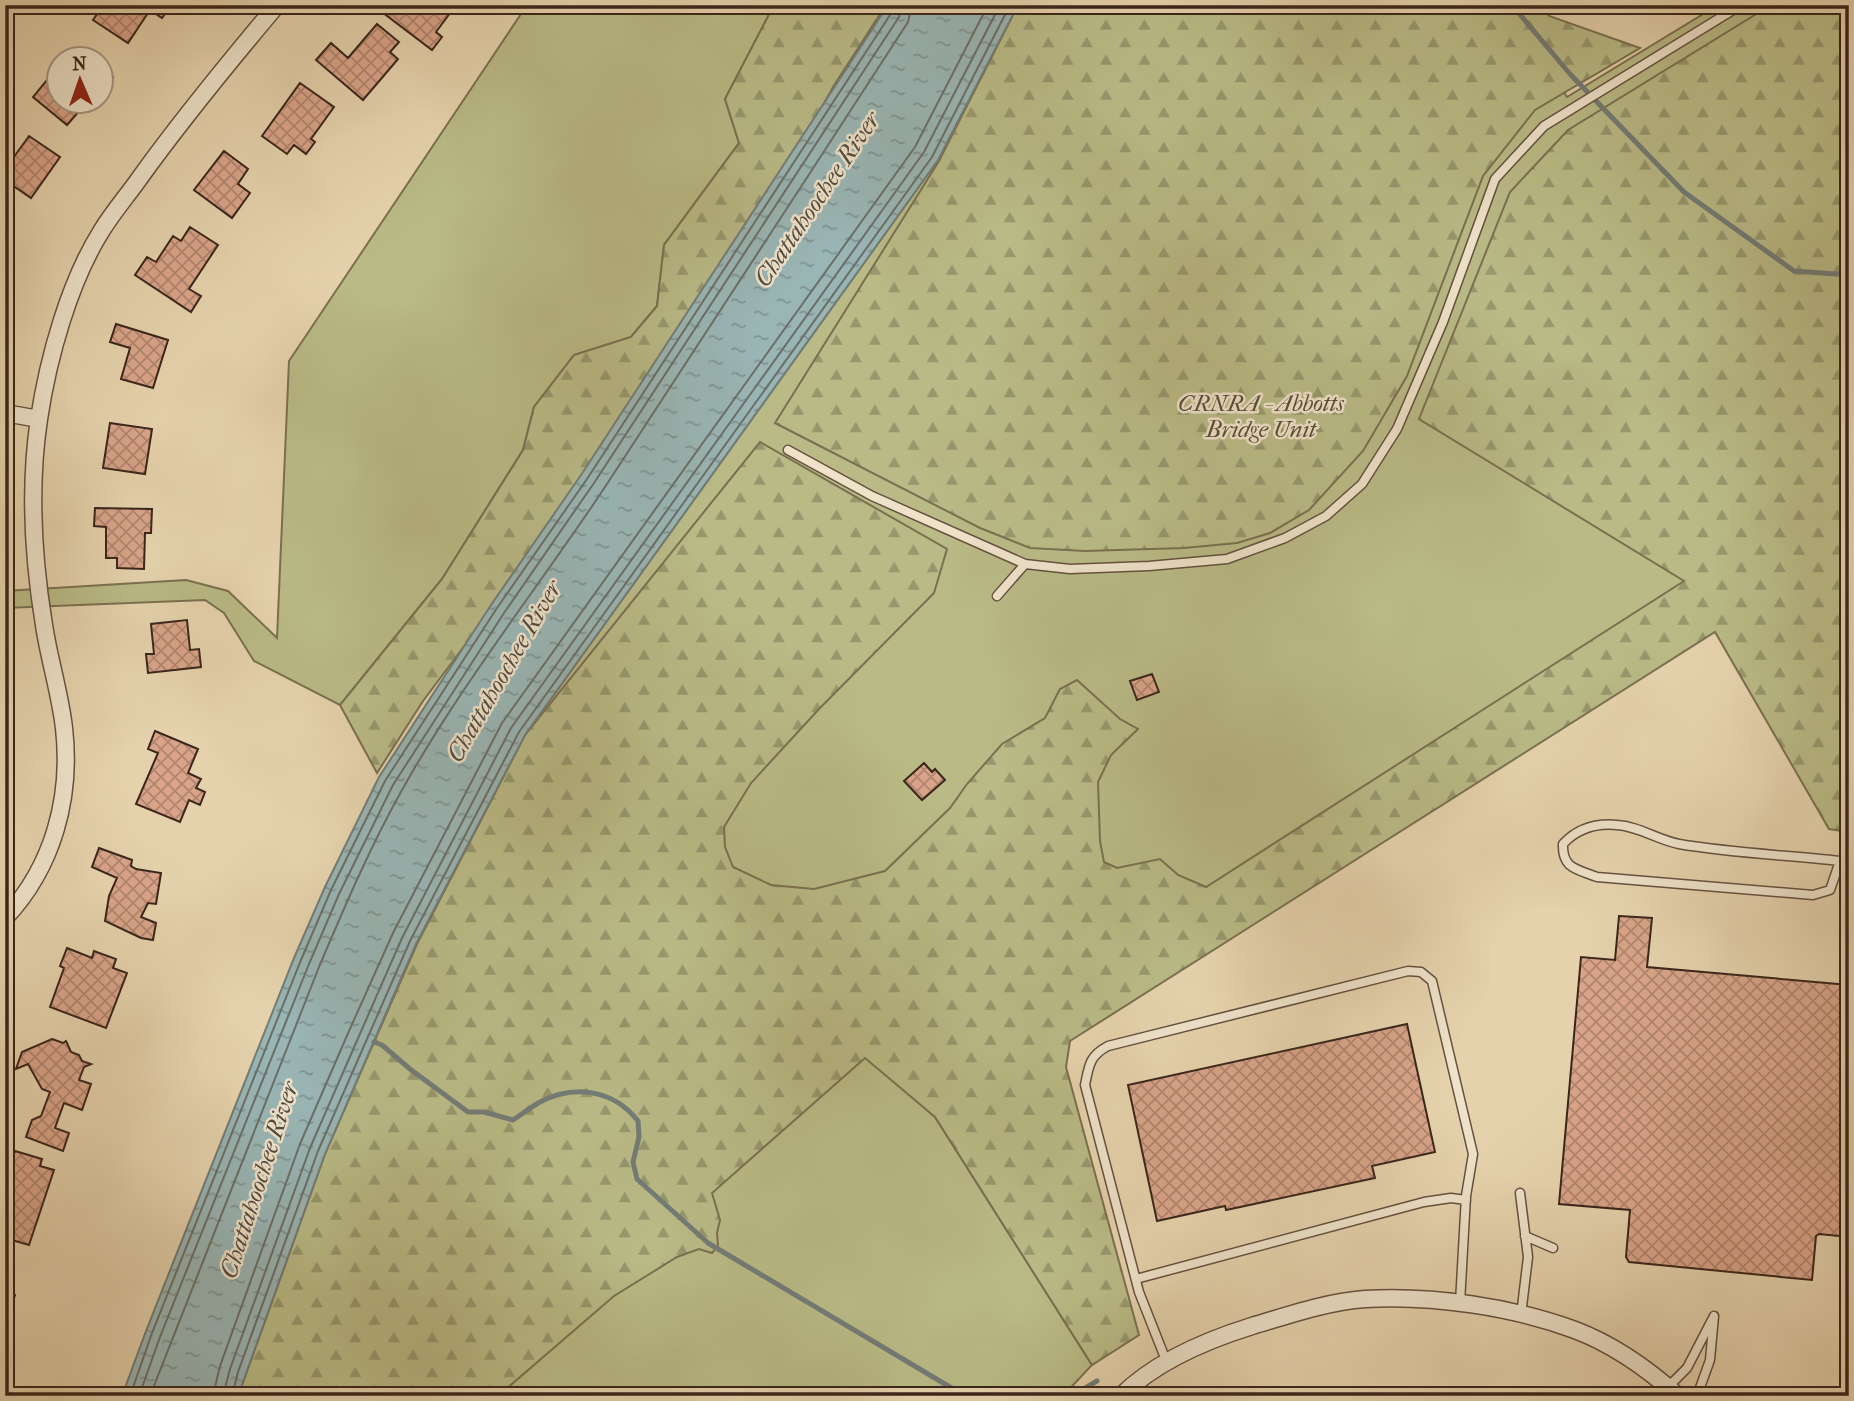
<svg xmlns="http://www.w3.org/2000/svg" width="1854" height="1401" viewBox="0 0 1854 1401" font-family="'IM FELL French Canon',serif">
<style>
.green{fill:#b9ba86;stroke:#7a7050;stroke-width:2}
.forest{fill:url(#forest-firs);stroke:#7a7050;stroke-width:2}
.water{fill:url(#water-ripples);stroke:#737c77;stroke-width:2}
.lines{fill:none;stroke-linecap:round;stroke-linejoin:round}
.shore{stroke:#6a6e68;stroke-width:2}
.stream{stroke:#737c77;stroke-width:5}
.building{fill:url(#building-cross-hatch);stroke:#3a261b;stroke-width:2}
.lane-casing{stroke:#65513f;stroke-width:11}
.street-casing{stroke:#65513f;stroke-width:19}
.lane{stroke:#eee2c9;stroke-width:8}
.street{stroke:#eee2c9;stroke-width:16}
.labels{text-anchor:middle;stroke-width:5;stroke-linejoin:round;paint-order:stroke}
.park-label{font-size:23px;font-style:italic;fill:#5a4b36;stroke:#eee2c9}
.water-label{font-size:24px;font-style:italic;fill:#524a41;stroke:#eee2c9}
</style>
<defs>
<pattern id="forest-firs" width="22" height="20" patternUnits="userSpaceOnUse" patternTransform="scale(1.75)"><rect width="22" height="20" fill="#b9ba86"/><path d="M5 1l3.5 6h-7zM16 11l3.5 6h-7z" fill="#97976d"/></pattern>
<pattern id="water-ripples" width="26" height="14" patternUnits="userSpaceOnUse" patternTransform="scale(1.75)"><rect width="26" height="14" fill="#99b5b4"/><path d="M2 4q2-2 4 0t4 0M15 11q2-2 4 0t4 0" fill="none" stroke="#7e9392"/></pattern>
<pattern id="building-cross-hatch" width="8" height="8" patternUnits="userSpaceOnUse" patternTransform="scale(1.75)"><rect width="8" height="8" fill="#d9a489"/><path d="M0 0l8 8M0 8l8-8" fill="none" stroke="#b1856f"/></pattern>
</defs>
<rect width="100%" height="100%" fill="#e5d2ac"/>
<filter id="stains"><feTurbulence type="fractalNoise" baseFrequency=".00286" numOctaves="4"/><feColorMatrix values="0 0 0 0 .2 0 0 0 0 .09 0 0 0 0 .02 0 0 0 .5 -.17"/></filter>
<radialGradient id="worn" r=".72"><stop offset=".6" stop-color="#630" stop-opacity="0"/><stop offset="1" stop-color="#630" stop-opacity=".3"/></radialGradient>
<path class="green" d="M 527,5 L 774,5 L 725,99 L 739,143 L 664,245 L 657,306 L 631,337 L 574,355 L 534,407 L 523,450 L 442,579 L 340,705 L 254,661 L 224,613 L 205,600 L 5,608 L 5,591 L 186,580 L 228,591 L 277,638 L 289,361 Z
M 1018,5 L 1509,5 L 1567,97 L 1718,5 L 1849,5 L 1849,548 L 928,1111 L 935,1117 L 1092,1365 L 1063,1396 L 498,1396 L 556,1343 L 472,1396 L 238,1396 L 325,1154 L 416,944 L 525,735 L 938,160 Z"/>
<path class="forest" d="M 774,5 L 886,5 L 833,87 L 697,336 L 423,701 L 377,773 L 340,705 L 442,579 L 523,450 L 534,407 L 574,355 L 631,337 L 657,306 L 664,245 L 739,143 L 725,99 Z
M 1018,5 L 1539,5 L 1549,16 L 1640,48 L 1535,110 L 1483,176 L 1407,376 L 1363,451 L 1309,510 L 1270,533 L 1237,543 L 1184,548 L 1085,551 L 1030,548 L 980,528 L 775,423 L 939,161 Z
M 1771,5 L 1849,5 L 1849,832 L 1829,829 L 1715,632 L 1070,1041 L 1066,1067 L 1139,1335 L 1092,1365 L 935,1117 L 865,1058 L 712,1193 L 720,1220 L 717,1233 L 718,1246 L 712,1253 L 699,1249 L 677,1257 L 614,1296 L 498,1396 L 238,1396 L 325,1154 L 417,944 L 525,735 L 760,442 L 947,549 L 934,593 L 819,709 L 751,783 L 724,827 L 725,847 L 733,867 L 771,885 L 814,889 L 885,871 L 950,808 L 967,784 L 1002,744 L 1045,718 L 1060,689 L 1077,680 L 1120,719 L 1138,729 L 1111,755 L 1098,782 L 1100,841 L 1104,862 L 1117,868 L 1160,859 L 1178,875 L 1206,887 L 1684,581 L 1419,419 L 1510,192 L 1568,130 Z"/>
<path class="water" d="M 888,5 L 1018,5 L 938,160 L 525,735 L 416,944 L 325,1154 L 238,1396 L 122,1396 L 146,1331 L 294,958 L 325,887 L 379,777 L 491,605 L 581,475 Z"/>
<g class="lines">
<path class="shore" d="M 130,1396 L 152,1333 L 301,960 L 331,890 L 385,781 L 497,608 L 587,479 L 892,12 L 893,5
M 139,1396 L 160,1337 L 309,964 L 339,894 L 393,785 L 504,613 L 594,483 L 899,17 L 902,5
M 150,1396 L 319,967 C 344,908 370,847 402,790 C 461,684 538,588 605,487 C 707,333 807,177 908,22 L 912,5
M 213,1396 L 220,1366 L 300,1144 L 349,1031 L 393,933 L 502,723 L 915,147 L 988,5
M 223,1396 L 230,1369 L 310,1148 L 359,1036 L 402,938 L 511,728 L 924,152 L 1000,5
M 232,1396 L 238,1372 L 318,1151 L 367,1039 L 410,941 L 519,732 L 932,157 L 1010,5"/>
<path class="stream" d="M 1512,5 L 1570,74 L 1684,192 L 1794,271 L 1849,275
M 374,1042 L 382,1045 L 410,1069 L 468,1112 L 484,1112 L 513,1120 C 522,1114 531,1107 540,1102 C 575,1084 614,1090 638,1121 L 639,1137 L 633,1162 L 637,1179 L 708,1243 L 965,1396
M 1072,1396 L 1097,1381"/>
</g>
<path class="building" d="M 103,5 L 171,5 L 162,18 L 150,10 L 128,43 L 93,20 Z
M 388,5 L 456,5 L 436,32 L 442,37 L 432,50 L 382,12 Z
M 377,24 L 399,42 L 390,52 L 398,59 L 363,100 L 316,60 L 331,43 L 348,58 Z
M 81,51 L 92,60 L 73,60 Z
M 60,64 L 60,102 L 87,102 L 67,125 L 33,97 Z
M 102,68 L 113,77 L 102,91 Z
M 300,83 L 334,107 L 311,139 L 315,142 L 306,154 L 294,145 L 287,154 L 262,136 Z
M 29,136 L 60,157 L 31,198 L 5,180 L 5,157 L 11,161 Z
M 224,151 L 248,169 L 238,184 L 250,193 L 232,218 L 194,190 Z
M 190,227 L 218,245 L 189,289 L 201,296 L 191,312 L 135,275 L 147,257 L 156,262 L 173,236 L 181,241 Z
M 116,324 L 168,340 L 153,388 L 121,379 L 130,348 L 110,342 Z
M 110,423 L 152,429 L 145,474 L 103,468 Z
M 95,508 L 152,509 L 151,533 L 145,533 L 144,569 L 117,568 L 117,558 L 106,558 L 106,527 L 94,526 Z
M 187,620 L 190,650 L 199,649 L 201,667 L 148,673 L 146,654 L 154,654 L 151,624 Z
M 1152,674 L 1159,692 L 1137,700 L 1130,681 Z
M 155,731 L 198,749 L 188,773 L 201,779 L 196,788 L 205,792 L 200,805 L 189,800 L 180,822 L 136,804 L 158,753 L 148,749 Z
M 924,763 L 932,772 L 935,769 L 945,780 L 922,800 L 904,781 Z
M 99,848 L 132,860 L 131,866 L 136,869 L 161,873 L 156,904 L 148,903 L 141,917 L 156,923 L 153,940 L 141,938 L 105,921 L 109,896 L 117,878 L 92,867 Z
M 1619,916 L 1652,918 L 1647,967 L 1849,985 L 1849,1237 L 1819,1234 L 1816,1236 L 1812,1280 L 1629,1262 L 1626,1257 L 1630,1210 L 1559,1204 L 1581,957 L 1615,960 Z
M 67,948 L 92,958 L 94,951 L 116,959 L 113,968 L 127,973 L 106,1028 L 50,1007 L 64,968 L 60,966 Z
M 1407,1024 L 1435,1152 L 1372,1166 L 1375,1178 L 1226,1210 L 1225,1206 L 1157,1221 L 1128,1085 Z
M 52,1039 L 63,1043 L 66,1041 L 71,1052 L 79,1055 L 82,1061 L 91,1064 L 84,1067 L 79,1080 L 91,1084 L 82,1110 L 64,1103 L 55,1128 L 69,1133 L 63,1151 L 26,1137 L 32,1120 L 41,1116 L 50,1092 L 42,1089 L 28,1064 L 16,1069 L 22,1052 Z
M 15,1151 L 42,1159 L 40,1166 L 54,1170 L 29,1245 L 5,1238 L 8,1230 L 5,1229 L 5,1181 Z
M 5,1265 L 13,1267 L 5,1291 Z
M 5,1293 L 15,1295 L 5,1326 Z"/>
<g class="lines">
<defs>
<path id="lane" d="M 788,450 L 872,496 L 1025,564 L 1070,569 L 1149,566 L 1227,559 L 1285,538 L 1326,516 L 1362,484 L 1397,429 L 1443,322 L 1495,179 L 1544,126 L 1741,5
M 997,596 L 1025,564
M 1840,861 L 1830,890 L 1813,895 L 1597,877 C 1577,869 1562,869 1563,844 C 1577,829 1596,823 1617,825 C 1638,826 1658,840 1679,844 C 1731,853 1787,855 1840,861 L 1849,862
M 1520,1193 L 1528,1257 L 1521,1315
M 1525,1236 L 1553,1248
M 1136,1279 L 1424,1202 L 1451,1198 L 1466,1200
M 1167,1363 L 1139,1292 L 1085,1085 C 1089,1066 1089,1056 1108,1046 L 1408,971 L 1421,972 L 1432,981 L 1473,1154 L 1466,1196 L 1460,1303
M 1668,1387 L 1687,1368 L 1714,1316 L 1710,1360 L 1697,1396"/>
<path id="street" d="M 5,413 L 39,419
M 5,918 C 53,867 72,798 64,728 C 60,693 49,659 44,625 C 33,558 29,486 39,419 C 48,359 69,282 102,230 C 113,212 127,196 139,179 C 182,119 229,62 277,5
M 1121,1396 C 1155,1362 1207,1340 1252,1326 C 1289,1315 1326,1302 1365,1299 C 1432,1295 1513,1307 1575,1330 C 1612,1344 1649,1370 1678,1396"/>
</defs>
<use href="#lane" class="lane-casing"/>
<use href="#street" class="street-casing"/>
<use href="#lane" class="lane"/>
<use href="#street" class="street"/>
</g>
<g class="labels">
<g class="park-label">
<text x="1261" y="411">CRNRA - Abbotts<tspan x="1261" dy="26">Bridge Unit</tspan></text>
</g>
<g class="water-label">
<text transform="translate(817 199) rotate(-56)" y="8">Chattahoochee River</text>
<text transform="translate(504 671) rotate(-60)" y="8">Chattahoochee River</text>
<text transform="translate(259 1180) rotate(-72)" y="8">Chattahoochee River</text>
</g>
</g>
<rect width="1854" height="1401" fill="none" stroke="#e5d2ac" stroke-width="28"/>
<rect x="7" y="7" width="1840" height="1387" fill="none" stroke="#3a261b" stroke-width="3.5"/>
<rect x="14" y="14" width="1826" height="1373" fill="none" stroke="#3a261b" stroke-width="2"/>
<g transform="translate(80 80) rotate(358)"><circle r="33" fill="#eee2c9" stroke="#a69783" stroke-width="2"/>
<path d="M0-5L12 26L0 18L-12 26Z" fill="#8f2418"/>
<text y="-10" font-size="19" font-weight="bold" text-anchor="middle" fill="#3a261b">N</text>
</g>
<rect width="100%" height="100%" filter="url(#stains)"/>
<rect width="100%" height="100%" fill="url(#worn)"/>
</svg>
